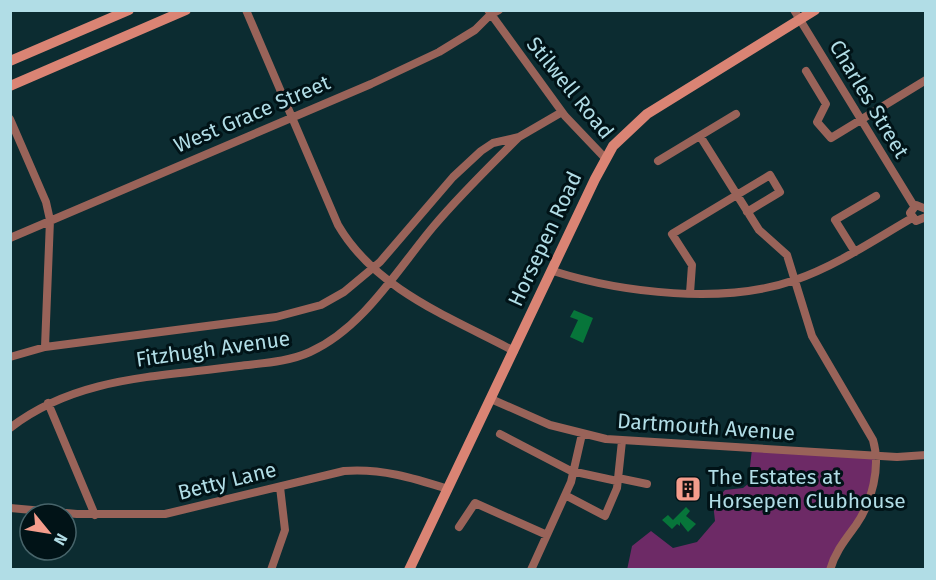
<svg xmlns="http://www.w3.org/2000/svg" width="936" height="580" viewBox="0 0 936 580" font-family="'Fira Sans',sans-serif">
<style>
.green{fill:#6d2a66}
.water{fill:#07753a}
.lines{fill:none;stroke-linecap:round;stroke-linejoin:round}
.street{stroke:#996359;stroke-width:8}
.secondary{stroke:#da8474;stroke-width:10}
.labels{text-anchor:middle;stroke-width:6;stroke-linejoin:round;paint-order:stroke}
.street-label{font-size:21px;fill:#b1dde6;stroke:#011317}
.poi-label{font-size:21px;fill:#b1dde6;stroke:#011317;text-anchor:start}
</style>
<rect width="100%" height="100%" fill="#0c2c31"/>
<path class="green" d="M 752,449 L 875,457 L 872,490 L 830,569 L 627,570 L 632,546 L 651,531 L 673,548 L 697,542 L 715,521 L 713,503 L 725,490 L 743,488 L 748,484 Z"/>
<path class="water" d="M 574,310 L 593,318 L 583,343 L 570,337 L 578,320 L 570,317 Z
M 686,507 L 690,511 L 686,516 L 696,524 L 688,532 L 680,522 L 680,526 L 677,524 L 672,529 L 662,520 L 668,515 L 673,520 Z"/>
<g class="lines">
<path class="street" d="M 246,10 L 338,225 C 376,290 450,317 514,351
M 488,10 L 565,116 L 605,158
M 794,10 L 914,206
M 806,71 L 826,104 L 817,122 L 831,138 L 926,80
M 10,119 L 46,202 L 50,220 L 45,347
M 700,136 L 759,230 L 787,255 L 812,336 L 873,440 C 881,467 872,502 856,525 C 845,540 835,552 830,570
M 658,161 L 736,114
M 926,209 L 916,205 L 910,213 L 916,221 L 926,217
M 10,238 L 371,84 L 439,52 L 475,30 L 490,15 L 499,10
M 855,252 L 835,220 L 876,196
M 553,271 C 623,293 724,305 795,280 C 836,266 874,240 912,218
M 690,293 L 692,265 L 672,234 L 770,175 L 780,192 L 747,212
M 10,357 L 45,347 L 276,317 L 321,305 L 344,292 L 380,262 L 453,177 L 481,151 L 493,143 L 519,137 L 562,112
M 491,399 L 550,425 L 606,439 L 897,457 L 926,455
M 48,403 L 95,515
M 10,428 C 77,376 159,377 239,366 C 263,363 288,362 310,352 C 363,328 397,270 433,227 C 460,195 489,167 518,138
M 500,434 L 571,471 L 617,481
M 618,478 L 647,484
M 565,495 L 605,516 L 617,488 L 622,441
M 10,508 L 77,514 L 165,514 L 344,471 C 381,468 413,478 448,489
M 459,527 L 475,503 L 547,535
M 271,570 L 285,530 L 280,487
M 531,570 L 571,482 L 582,434"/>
<path class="secondary" d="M 10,61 L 129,10
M 10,86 L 186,10
M 409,570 L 595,179 L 613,146 L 647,114 L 815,10"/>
</g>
<defs>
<symbol id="building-square" viewBox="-11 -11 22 22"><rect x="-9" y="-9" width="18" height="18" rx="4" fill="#f49d8c" stroke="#011317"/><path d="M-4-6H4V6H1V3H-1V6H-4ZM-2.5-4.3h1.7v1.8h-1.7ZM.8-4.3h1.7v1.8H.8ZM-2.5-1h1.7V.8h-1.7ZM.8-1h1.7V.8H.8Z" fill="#111"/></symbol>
</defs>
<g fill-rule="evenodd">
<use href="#building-square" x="673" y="474" width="30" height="30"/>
</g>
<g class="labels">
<g class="street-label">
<text transform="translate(570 88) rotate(51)" y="7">Stilwell Road</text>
<text transform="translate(869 99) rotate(59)" y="7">Charles Street</text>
<text transform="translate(252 114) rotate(-23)" y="7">West Grace Street</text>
<text transform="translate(545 239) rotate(-65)" y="7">Horsepen Road</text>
<text transform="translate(213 349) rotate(-8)" y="7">Fitzhugh Avenue</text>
<text transform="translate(706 427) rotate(4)" y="7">Dartmouth Avenue</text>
<text transform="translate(227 481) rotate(-14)" y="7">Betty Lane</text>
</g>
<g class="poi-label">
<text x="708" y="484">The Estates at<tspan x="708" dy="24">Horsepen Clubhouse</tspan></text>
</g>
</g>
<rect width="936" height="580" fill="none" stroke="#b1dde6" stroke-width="24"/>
<g transform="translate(48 532) rotate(120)"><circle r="28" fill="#011317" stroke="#47646a" stroke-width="1.5"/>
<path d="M0-4.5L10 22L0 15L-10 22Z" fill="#f49d8c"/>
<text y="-9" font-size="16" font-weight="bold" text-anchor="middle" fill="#b1dde6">N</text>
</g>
</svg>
